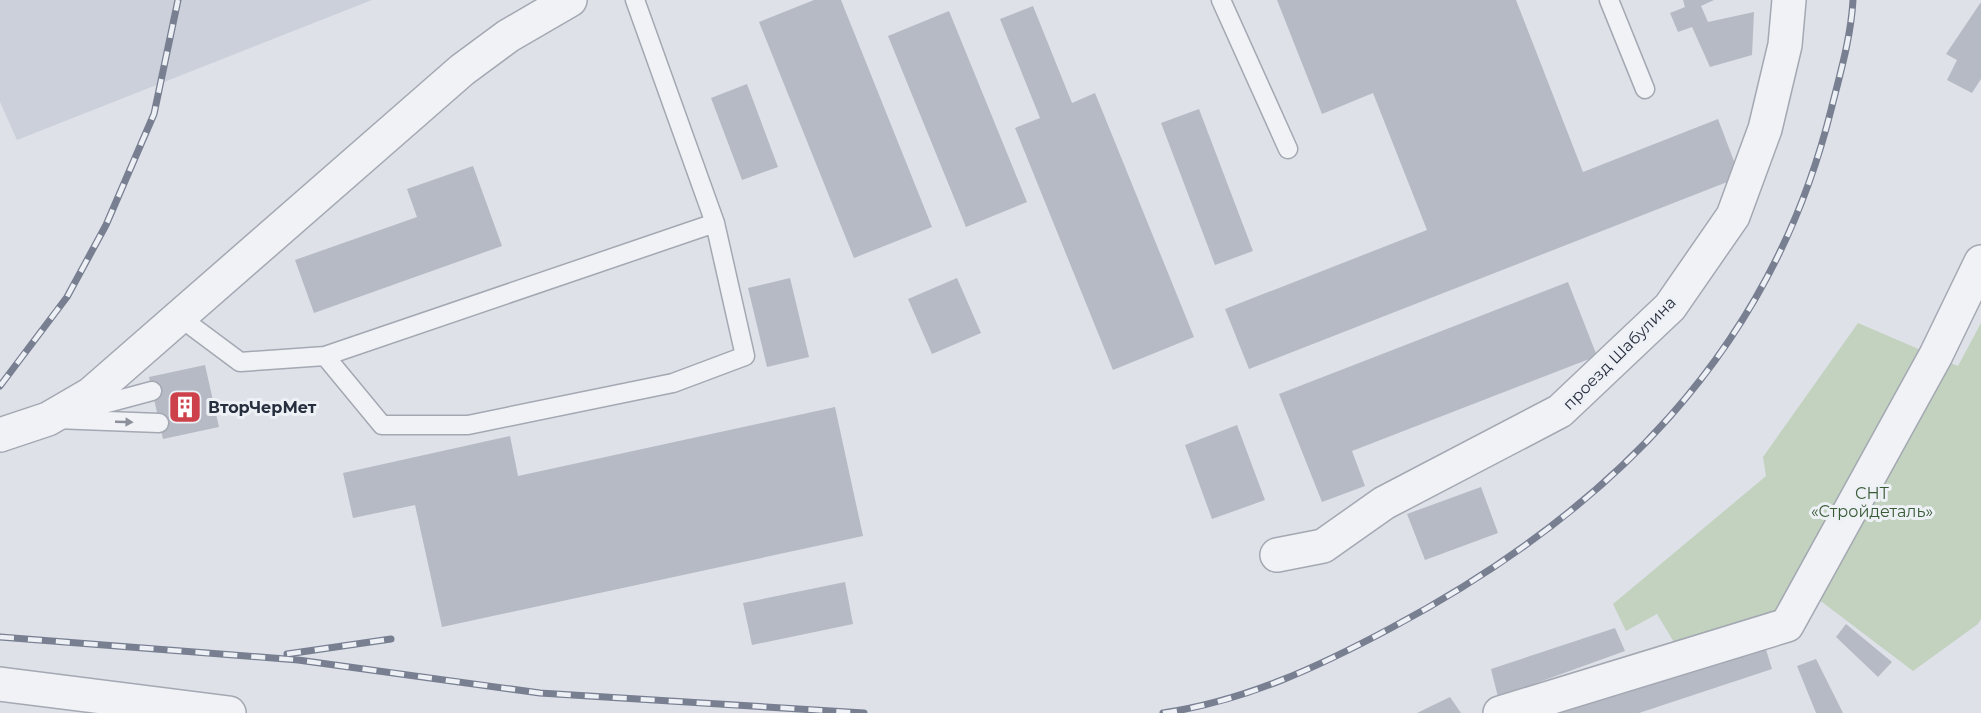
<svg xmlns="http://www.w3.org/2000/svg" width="1981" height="713" viewBox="0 0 1981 713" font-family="Montserrat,sans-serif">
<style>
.built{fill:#ccd0da}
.green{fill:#c2d2bf}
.building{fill:#b5bac4}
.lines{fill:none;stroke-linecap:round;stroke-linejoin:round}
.service-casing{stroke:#a3a8b2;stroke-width:21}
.minor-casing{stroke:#a3a8b2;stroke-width:36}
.service{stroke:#f1f2f6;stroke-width:18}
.minor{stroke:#f1f2f6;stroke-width:33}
.rail-casing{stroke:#787f91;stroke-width:7}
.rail{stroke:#edf0f5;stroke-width:4.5;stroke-dasharray:14;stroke-linecap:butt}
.oneway{fill:#8c909a}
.labels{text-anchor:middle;stroke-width:6;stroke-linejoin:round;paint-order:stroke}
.street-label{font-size:16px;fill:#272e3e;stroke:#edf0f5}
.poi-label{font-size:16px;font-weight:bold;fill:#272e3e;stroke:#edf0f5;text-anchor:start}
.park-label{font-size:16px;fill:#385a35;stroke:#edf0f5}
</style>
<rect width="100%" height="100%" fill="#dee1e8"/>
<path class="built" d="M 0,0 L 372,0 L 17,140 L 0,102 Z"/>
<path class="green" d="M 1858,323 L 1958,366 L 1981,323 L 1981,619 L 1978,624 L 1913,671 L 1822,602 L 1802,590 L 1752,630 L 1680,652 L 1657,614 L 1626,631 L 1613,604 L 1766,476 L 1763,457 Z"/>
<path class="building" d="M 814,0 L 841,0 L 932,227 L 854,258 L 759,22 Z
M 1277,0 L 1516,0 L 1583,172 L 1718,119 L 1740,177 L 1249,369 L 1225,309 L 1427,230 L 1373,93 L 1322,114 Z
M 1683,0 L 1714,0 L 1701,6 L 1708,22 L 1754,12 L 1752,55 L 1710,67 L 1692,27 L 1678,32 L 1670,13 L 1685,7 Z
M 1981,2 L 1981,79 L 1972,93 L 1947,80 L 1957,60 L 1946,54 Z
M 1033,6 L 1072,103 L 1095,93 L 1194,337 L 1113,370 L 1015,128 L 1040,118 L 1000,19 Z
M 949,11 L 1027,202 L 966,227 L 888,36 Z
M 747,84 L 778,167 L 742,180 L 711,98 Z
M 1199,109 L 1253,251 L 1215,265 L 1161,123 Z
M 473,166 L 502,246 L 314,313 L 295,260 L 417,217 L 407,189 Z
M 790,278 L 809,357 L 767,367 L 748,288 Z
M 957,278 L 981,333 L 932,354 L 908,299 Z
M 1568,282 L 1597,356 L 1352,451 L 1365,486 L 1322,502 L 1279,394 Z
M 205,365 L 219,427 L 163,439 L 149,377 Z
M 835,407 L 863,536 L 442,627 L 415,505 L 353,518 L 343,473 L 510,436 L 518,476 Z
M 1237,425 L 1265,500 L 1212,519 L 1185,445 Z
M 1481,487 L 1498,533 L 1425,560 L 1407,514 Z
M 845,582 L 853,624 L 752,645 L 743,603 Z
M 1846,624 L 1892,662 L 1878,677 L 1836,637 Z
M 1615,628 L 1625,651 L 1498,697 L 1491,669 Z
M 1764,643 L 1772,669 L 1639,713 L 1557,713 Z
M 1816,659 L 1843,713 L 1816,713 L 1797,666 Z
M 1450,697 L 1461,713 L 1417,713 Z"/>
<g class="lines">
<defs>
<path id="service" d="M 1221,0 L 1288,149
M 1609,0 L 1645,89
M 181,313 L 193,327 L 240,362 L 325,356 L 715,223 L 635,0
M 325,356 L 382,425 L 468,425 L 673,383 L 745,356 L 715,223
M 81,410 L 152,391
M 55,419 L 159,423"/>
<path id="minor" d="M 0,435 L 48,419 L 91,394 L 462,70 L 508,36 L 570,0
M 1277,555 L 1323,546 L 1384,503 L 1560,411 L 1670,307 L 1733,216 L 1765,129 L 1785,45 L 1789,0
M 0,684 L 229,713
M 1500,713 L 1787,625 L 1936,355 L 1981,262"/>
</defs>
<use href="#service" class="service-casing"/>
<use href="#minor" class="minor-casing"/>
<use href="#service" class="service"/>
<use href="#minor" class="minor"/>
<defs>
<path id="rail" d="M 0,386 L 67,297 L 106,225 L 154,114 L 178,0
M 0,637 L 298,660 L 540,693 L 864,713
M 287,654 L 391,639
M 1163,713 C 1245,701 1318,667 1391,628 C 1607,513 1770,354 1831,110 C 1840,74 1851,37 1853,0"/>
</defs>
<use href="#rail" class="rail-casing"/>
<use href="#rail" class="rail"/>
</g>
<defs><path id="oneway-solid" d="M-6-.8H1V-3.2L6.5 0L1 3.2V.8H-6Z" transform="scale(1.5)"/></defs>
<use class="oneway" href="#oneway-solid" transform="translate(124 422) rotate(2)"/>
<defs>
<symbol id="building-square" viewBox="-11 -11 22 22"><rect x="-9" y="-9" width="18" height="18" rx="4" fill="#cd424a" stroke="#edf0f5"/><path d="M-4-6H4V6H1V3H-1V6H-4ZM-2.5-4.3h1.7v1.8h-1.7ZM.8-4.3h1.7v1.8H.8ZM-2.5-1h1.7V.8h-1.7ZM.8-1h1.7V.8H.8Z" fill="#fff"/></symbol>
</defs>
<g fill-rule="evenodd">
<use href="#building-square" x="166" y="388" width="38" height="38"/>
</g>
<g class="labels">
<g class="street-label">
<text transform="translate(1619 353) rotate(-45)" y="6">проезд Шабулина</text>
</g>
<g class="poi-label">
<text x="208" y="413">ВторЧерМет</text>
</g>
<g class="park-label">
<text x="1872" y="499">СНТ<tspan x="1872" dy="18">«Стройдеталь»</tspan></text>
</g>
</g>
</svg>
